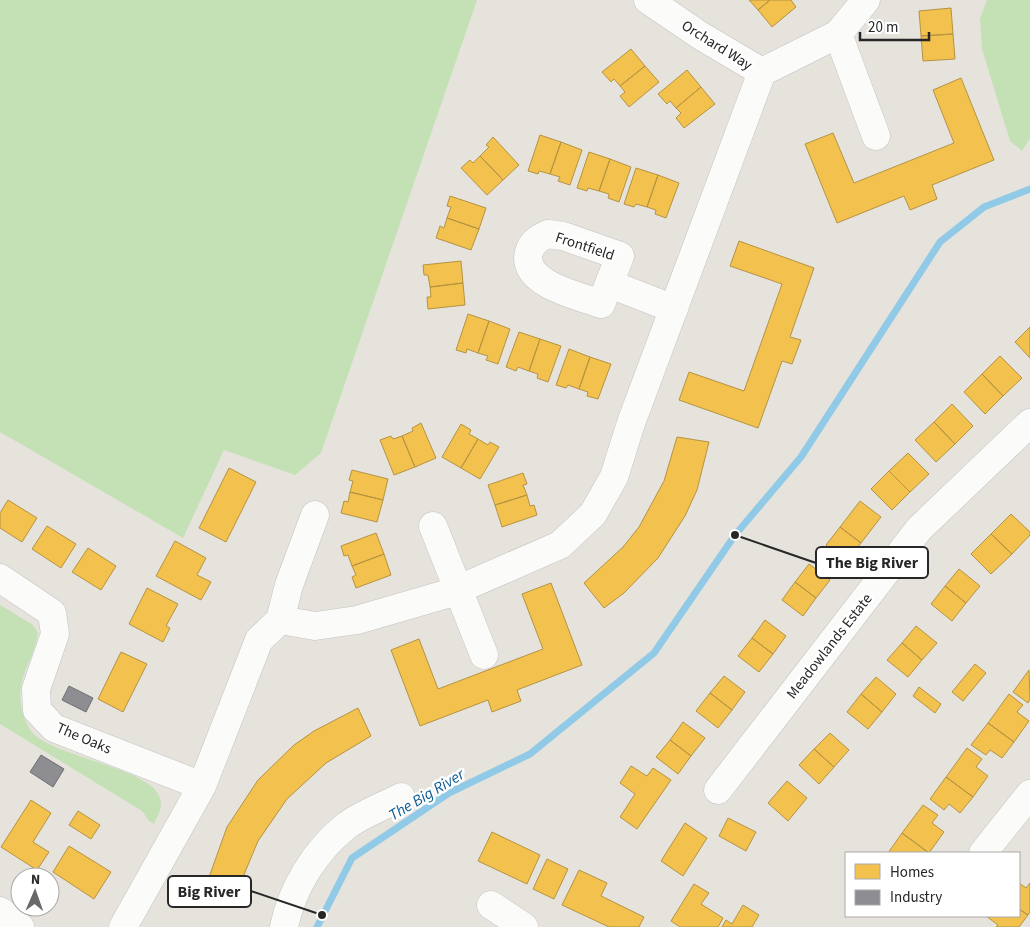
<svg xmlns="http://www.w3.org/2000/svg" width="1030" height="927" viewBox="0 0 1030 927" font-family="'Source Sans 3',sans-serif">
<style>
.green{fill:#c4e1b5}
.homes{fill:#f2c14e;stroke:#b59342}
.industry{fill:#8d8d92;stroke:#6e6e72}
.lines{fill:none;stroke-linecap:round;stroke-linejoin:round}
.stream{stroke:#91cae7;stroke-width:7}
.minor-casing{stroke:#c3c2c2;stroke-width:29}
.minor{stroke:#fbfbfa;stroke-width:28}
.labels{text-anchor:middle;stroke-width:5;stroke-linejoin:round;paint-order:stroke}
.street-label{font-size:15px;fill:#272727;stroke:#fff}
.water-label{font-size:16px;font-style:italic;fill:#0f5c93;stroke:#fff}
.leader{fill:none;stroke:#272727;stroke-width:2}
.callout-dot{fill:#272727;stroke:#fff;stroke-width:2}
.callout{fill:#fff;stroke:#272727;stroke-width:2}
.callout-label{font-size:16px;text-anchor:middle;font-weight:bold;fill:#272727}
</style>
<rect width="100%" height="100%" fill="#e6e3dd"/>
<path class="green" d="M 0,0 L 477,0 L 321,453 L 295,475 L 224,450 L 183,538 L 0,432 Z
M 987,0 L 1030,0 L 1030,138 L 1022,151 L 1010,141 L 982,49 L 980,19 Z
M 0,605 L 33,625 L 38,633 C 33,664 12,681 24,717 C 26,721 28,727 31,731 C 49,756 152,768 160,798 C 163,808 158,815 154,824 L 149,821 L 142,811 L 0,724 Z"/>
<path class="homes" d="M 749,0 L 770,0 L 758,10 Z
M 770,0 L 791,0 L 796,7 L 772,27 L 758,10 Z
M 951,8 L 953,34 L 921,36 L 919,11 Z
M 953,34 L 955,59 L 923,61 L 921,36 Z
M 631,49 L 645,66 L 620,86 L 614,79 L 611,82 L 602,72 Z
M 645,66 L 659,82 L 629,107 L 620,96 L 625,92 L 620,86 Z
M 687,70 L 701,87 L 676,108 L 670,101 L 667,104 L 658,94 Z
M 961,78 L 994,160 L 932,185 L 937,199 L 910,210 L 904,196 L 837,223 L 805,144 L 833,133 L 854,183 L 954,143 L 933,90 Z
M 701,87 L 715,104 L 684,128 L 676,118 L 681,113 L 676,108 Z
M 540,135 L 561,142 L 550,174 L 539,171 L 538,174 L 528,171 Z
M 493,137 L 519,165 L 503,180 L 480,156 L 489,147 L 486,145 Z
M 561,142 L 582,150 L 570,185 L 558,181 L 560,177 L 550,174 Z
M 589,152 L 610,159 L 599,191 L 588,188 L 587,191 L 577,188 Z
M 480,156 L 503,180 L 487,195 L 461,168 L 470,160 L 473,163 Z
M 610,159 L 631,167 L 619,202 L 608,198 L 609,194 L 599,191 Z
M 636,168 L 658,175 L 647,207 L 636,204 L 634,207 L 624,204 Z
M 658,175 L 679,183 L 666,218 L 655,214 L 656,210 L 647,207 Z
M 450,196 L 486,208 L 479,229 L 447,218 L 451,207 L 447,206 Z
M 447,218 L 479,229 L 471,250 L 436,238 L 440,226 L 444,228 Z
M 739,241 L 814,268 L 790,337 L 801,340 L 792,364 L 782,361 L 758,428 L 679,400 L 689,372 L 744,391 L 782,284 L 730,266 Z
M 461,261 L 463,283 L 430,287 L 428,275 L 424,275 L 423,265 Z
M 463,283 L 465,305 L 428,309 L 427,297 L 431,297 L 430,287 Z
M 468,314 L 489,321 L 478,353 L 467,349 L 466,353 L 456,350 Z
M 489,321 L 510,329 L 498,364 L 486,360 L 488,356 L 478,353 Z
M 1030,327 L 1030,358 L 1015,342 Z
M 519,332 L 540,339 L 529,371 L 518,367 L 516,371 L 506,367 Z
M 540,339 L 561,346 L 548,382 L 537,378 L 538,374 L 529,371 Z
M 569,349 L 590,357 L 579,389 L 568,385 L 566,388 L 556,385 Z
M 1000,356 L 1022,378 L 1003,396 L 982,374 Z
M 590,357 L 611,364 L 598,399 L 587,396 L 588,392 L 579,389 Z
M 982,374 L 1003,396 L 985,414 L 964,392 Z
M 952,404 L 973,426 L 955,444 L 934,422 Z
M 934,422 L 955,444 L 936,462 L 915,440 Z
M 421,423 L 436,458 L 415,467 L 402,436 L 413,431 L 412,428 Z
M 461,424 L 471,430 L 469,434 L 478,439 L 461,468 L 442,457 Z
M 391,436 L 393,439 L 402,436 L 415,467 L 394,475 L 380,440 Z
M 677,437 L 709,442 L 697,490 L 685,516 L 658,558 L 624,593 L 604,608 L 584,583 L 623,547 L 639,527 L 664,481 Z
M 478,439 L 488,445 L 490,442 L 499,447 L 480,479 L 461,468 Z
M 908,453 L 929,474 L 910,492 L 889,471 Z
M 229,468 L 256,482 L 226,542 L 199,528 Z
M 352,470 L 388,479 L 383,500 L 350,492 L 353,481 L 349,480 Z
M 889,471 L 910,492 L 892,510 L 871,489 Z
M 523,473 L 527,484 L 523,485 L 527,495 L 495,505 L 488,485 Z
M 350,492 L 383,500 L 377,522 L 341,513 L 344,501 L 348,502 Z
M 527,495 L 530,506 L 534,505 L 537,515 L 502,527 L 495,505 Z
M 8,500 L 37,518 L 22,542 L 0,528 L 0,513 Z
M 860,501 L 881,517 L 861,543 L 840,527 Z
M 1011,514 L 1030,532 L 1030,535 L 1012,554 L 991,534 Z
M 47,526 L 76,544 L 61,568 L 32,549 Z
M 840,527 L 861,543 L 847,561 L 826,545 Z
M 376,533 L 384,554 L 352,566 L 348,555 L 344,556 L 341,546 Z
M 991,534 L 1012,554 L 991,574 L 971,554 Z
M 175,541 L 206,558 L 197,575 L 211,582 L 201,600 L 156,576 Z
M 88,548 L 116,566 L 101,590 L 72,572 Z
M 384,554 L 391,575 L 356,588 L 352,577 L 356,575 L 352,566 Z
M 809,564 L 830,580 L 816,598 L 795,582 Z
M 959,569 L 980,586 L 966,603 L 945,586 Z
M 795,582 L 816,598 L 803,616 L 782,600 Z
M 551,583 L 582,665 L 517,690 L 521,701 L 492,712 L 488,700 L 420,726 L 391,650 L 419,639 L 438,689 L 543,649 L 522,594 Z
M 945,586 L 966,603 L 952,621 L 931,604 Z
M 147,588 L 178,604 L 166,626 L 170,628 L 163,642 L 129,624 Z
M 765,620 L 786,636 L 773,654 L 752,638 Z
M 916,626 L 937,643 L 922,660 L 902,643 Z
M 752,638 L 773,654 L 759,672 L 738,656 Z
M 902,643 L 922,660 L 908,677 L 887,660 Z
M 121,652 L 147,664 L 123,712 L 98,699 Z
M 975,664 L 986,673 L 963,701 L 952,692 Z
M 1029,670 L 1030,699 L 1028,703 L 1013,692 Z
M 724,676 L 745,692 L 732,710 L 710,693 Z
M 876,677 L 896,694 L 882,712 L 861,694 Z
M 919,687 L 941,704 L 935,713 L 913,696 Z
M 710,693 L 732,710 L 718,728 L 696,711 Z
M 861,694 L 882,712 L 868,729 L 847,712 Z
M 1009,694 L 1023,705 L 1017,712 L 1029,721 L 1014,742 L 988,723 Z
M 358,708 L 371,736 L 326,763 L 287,799 L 258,841 L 238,889 L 208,880 L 227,827 L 258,780 L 294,745 L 314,731 Z
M 683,722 L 705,738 L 691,756 L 670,740 Z
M 988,723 L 1014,742 L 1002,758 L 990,750 L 986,755 L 971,745 Z
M 830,733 L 849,750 L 834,767 L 814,749 Z
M 670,740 L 691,756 L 678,774 L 656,757 Z
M 967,748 L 982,759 L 976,767 L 988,776 L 973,797 L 946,777 Z
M 814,749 L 834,767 L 819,784 L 799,765 Z
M 631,766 L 647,776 L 653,768 L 671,780 L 637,829 L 620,817 L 635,794 L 620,783 Z
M 946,777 L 973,797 L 960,813 L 949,804 L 944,810 L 930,799 Z
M 787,781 L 807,798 L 788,821 L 768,803 Z
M 31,800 L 51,813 L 33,842 L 49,852 L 37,870 L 1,847 Z
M 923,805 L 938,815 L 932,823 L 944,832 L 929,853 L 902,833 Z
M 78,811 L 100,825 L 91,839 L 69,825 Z
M 728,818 L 756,832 L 746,851 L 719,836 Z
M 685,823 L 707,838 L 683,876 L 661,861 Z
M 492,832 L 540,855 L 527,884 L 478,861 Z
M 902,833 L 929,853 L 888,853 Z
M 69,846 L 111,872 L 94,899 L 53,872 Z
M 547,859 L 568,869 L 554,899 L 533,889 Z
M 579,870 L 607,883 L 601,896 L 644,917 L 639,927 L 609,927 L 562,905 Z
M 1019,883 L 1026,888 L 1030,883 L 1030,912 L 1028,915 L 1019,909 Z
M 694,884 L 709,893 L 701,904 L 723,918 L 718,927 L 680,927 L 671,921 Z
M 743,905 L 759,915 L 752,927 L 722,927 L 726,920 L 732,924 Z
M 1019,909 L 1028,915 L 1019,927 L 996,927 L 998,925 L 986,916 L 1019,916 Z"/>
<path class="industry" d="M 69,686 L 93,698 L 86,712 L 62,700 Z
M 41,755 L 64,769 L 53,787 L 30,772 Z"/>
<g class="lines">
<path class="stream" d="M 317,927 L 352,858 L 449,793 L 530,754 L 654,653 L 735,535 L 801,457 L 940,242 L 984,207 L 1030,189"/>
<defs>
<path id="minor" d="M 648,0 L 701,36 L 762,72
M 838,34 L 876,136
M 548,234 L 563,236 L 620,256 L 601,304 C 580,296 520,284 529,252 C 532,242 539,238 548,234 Z
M 610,284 L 674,309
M 433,526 L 484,655
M 0,578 L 52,613 L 55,634 L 36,689 L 37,710 L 54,728 L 202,786
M 280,620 L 289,585 L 315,515
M 718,790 L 919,529 L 1030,423
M 983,853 L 1030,794
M 491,905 L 524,927
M 0,911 L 20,927
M 123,927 L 202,786 L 259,640 L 280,620 L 315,626 L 357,620 L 450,593 L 560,545 L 593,514 L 614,477 L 631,423 L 762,72 L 838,34 L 866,0
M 284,927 C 292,888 315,851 346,826 C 362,814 384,806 401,797"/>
</defs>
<use href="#minor" class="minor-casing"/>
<use href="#minor" class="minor"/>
</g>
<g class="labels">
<g class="street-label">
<text transform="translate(717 45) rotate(32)" y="5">Orchard Way</text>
<text transform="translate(585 246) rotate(18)" y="5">Frontfield</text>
<text transform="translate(829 646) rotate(-52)" y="5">Meadowlands Estate</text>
<text transform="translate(84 738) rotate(23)" y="5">The Oaks</text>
</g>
<g class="water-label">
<text transform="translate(426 794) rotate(-31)" y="6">The Big River</text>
</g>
</g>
<path class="leader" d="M735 535L816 563M322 915L251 891"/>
<g class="callout-dot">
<circle cx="735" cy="535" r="5"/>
<circle cx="322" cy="915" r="5"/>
</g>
<g class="callout">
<rect x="816" y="547" width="112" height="31" rx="5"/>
<rect x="168" y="876" width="83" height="31" rx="5"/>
</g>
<g class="callout-label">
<text x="872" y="568">The Big River</text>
<text x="209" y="897">Big River</text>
</g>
<rect x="845" y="852" width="175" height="65" fill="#ffffff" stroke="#a9a9a9"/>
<rect x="855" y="864" width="25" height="15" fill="#f2c14e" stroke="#a9a9a9"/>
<text x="890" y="877" font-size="15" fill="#272727">Homes</text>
<rect x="855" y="890" width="25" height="15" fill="#8d8d92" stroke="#a9a9a9"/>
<text x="890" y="902" font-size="15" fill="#272727">Industry</text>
<g transform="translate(35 892) rotate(2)"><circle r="24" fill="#ffffff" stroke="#a9a9a9"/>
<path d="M0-4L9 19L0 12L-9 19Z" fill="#6a6967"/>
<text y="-8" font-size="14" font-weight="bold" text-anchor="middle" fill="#272727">N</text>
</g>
<path d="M860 32v8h69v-8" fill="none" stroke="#272727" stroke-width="2.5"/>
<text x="868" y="32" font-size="15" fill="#272727" stroke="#ffffff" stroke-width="4" paint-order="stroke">20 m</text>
</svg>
